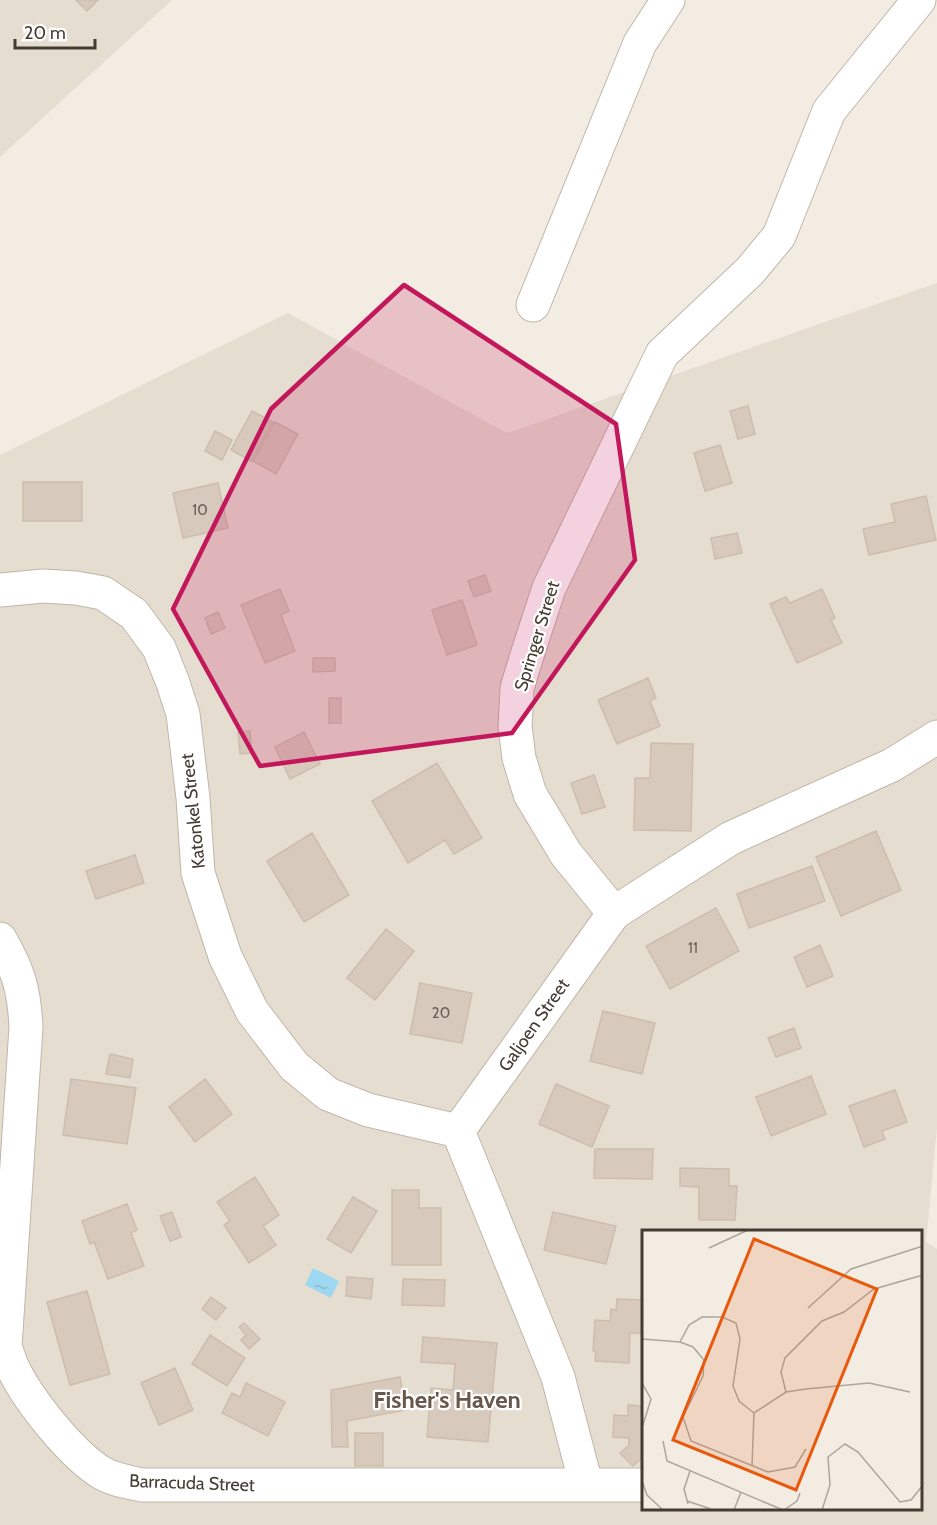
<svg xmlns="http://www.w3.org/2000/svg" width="937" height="1525" viewBox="0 0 937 1525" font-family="Cabin,sans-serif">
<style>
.residential{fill:#e6ddd1;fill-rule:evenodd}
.water{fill:url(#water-ripples)}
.building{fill:#d7c9bc;stroke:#cebdac;stroke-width:1.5}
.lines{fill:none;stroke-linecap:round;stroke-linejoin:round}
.minor-casing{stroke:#c0b6a9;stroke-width:35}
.minor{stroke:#fff;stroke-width:33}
.marked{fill:#c2185b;fill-opacity:0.2;stroke:#c2185b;stroke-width:4.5;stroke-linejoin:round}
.labels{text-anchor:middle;stroke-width:4.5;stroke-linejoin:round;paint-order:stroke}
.number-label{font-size:15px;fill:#695f55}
.street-label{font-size:18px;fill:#443c33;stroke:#fff}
.district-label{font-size:24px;font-weight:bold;fill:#67584b;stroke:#fff}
.inset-road{fill:none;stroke:#aca69d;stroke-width:1.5}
.view{fill:#e8590c;fill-opacity:0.15;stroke:#e8590c;stroke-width:3}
.inset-edge{fill:none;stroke:#443c33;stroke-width:3}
</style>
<defs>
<pattern id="water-ripples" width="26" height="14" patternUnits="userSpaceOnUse" patternTransform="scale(1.5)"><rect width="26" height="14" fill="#9ed7f0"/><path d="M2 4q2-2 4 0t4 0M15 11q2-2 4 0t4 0" fill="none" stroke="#89b9ce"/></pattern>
</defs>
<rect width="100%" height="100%" fill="#f2ece3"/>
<path class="residential" d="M 0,0 L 172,0 L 0,157 Z
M 937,283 L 937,1128 L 926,1242 L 937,1249 L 937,1525 L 0,1525 L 0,455 L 288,313 L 507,433 ZM 643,1231 L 920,1231 L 920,1508 L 643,1508 Z"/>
<path class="water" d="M 313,1268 L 339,1281 L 331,1298 L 305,1285 Z"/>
<path class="building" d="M 76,0 L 98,0 L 87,11 Z
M 748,406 L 755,434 L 738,439 L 730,411 Z
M 252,411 L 273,422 L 251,461 L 231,450 Z
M 275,422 L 298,434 L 276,474 L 253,461 Z
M 215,431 L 232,440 L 222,460 L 205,451 Z
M 720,445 L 732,483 L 705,491 L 694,453 Z
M 23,482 L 82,482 L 82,521 L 23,521 Z
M 218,483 L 228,528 L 183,538 L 173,493 Z
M 926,496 L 936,540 L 869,555 L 863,529 L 895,522 L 891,504 Z
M 737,533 L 742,553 L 715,559 L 711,538 Z
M 485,575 L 491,591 L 474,597 L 468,581 Z
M 280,589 L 289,611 L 281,615 L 295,651 L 265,663 L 241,605 Z
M 822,589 L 835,618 L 831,620 L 842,643 L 797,663 L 770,604 L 786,597 L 790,603 Z
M 462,600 L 477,645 L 447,655 L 432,610 Z
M 218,612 L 225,628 L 211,634 L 205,618 Z
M 313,658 L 335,658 L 335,671 L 313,672 Z
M 648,678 L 656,698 L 650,701 L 660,726 L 617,744 L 598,700 Z
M 329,698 L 341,698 L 341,723 L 329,723 Z
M 250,731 L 252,753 L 240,754 L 238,732 Z
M 304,732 L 320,764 L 290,779 L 275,747 Z
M 651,743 L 693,744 L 691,831 L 634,830 L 635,778 L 650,778 Z
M 437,763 L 482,838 L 454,854 L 445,840 L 408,863 L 372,801 Z
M 594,775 L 605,807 L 582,814 L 571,783 Z
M 876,831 L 901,890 L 841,916 L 816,857 Z
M 312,833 L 349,895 L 304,922 L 267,861 Z
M 135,855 L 144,883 L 96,899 L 86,871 Z
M 812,866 L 825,901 L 749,928 L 737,894 Z
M 716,908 L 739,951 L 670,989 L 646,946 Z
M 386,929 L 414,951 L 375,1000 L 347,978 Z
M 820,945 L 833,976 L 807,987 L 794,957 Z
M 420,983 L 472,993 L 462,1043 L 410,1034 Z
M 603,1011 L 655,1023 L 642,1074 L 590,1061 Z
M 794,1028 L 801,1048 L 776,1057 L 768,1038 Z
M 110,1054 L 133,1059 L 130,1078 L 106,1074 Z
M 811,1076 L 826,1114 L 771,1136 L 756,1097 Z
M 71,1079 L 136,1088 L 127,1144 L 63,1135 Z
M 205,1079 L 232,1114 L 195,1142 L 169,1107 Z
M 556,1084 L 609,1106 L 592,1147 L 539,1124 Z
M 895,1090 L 907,1122 L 882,1131 L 885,1139 L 864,1147 L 849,1106 Z
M 595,1149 L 653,1149 L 652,1179 L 594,1178 Z
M 680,1168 L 729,1169 L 729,1186 L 737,1186 L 735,1220 L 699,1220 L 699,1187 L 680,1186 Z
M 255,1177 L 279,1215 L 263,1226 L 276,1245 L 249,1263 L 224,1225 L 230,1221 L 217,1202 Z
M 392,1190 L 419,1190 L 419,1208 L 441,1208 L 441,1265 L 392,1265 Z
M 353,1197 L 377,1211 L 351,1253 L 327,1239 Z
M 127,1204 L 137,1230 L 131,1233 L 144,1266 L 108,1279 L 94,1242 L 90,1244 L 82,1221 Z
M 172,1212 L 181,1237 L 170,1241 L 160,1216 Z
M 553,1212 L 616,1226 L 606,1264 L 544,1250 Z
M 347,1277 L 373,1279 L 371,1299 L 346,1296 Z
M 403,1279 L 445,1280 L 444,1306 L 402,1305 Z
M 87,1291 L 110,1374 L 70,1385 L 47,1302 Z
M 211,1297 L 226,1308 L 216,1320 L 202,1309 Z
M 617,1299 L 643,1300 L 643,1333 L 630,1333 L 629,1363 L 595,1361 L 596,1351 L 593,1351 L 595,1320 L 610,1321 L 611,1309 L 616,1310 Z
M 244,1323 L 260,1339 L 249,1349 L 241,1340 L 246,1335 L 239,1327 Z
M 210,1335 L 245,1358 L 227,1386 L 192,1364 Z
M 423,1337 L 497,1343 L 488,1442 L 427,1437 L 431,1388 L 453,1390 L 455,1364 L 421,1362 Z
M 175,1368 L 193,1410 L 159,1425 L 141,1383 Z
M 400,1377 L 406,1410 L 347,1421 L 348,1447 L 332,1447 L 331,1390 Z
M 246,1383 L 285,1402 L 268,1436 L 222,1413 L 232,1393 L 240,1397 Z
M 628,1405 L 643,1406 L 643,1457 L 633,1466 L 620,1453 L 629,1445 L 629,1438 L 613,1437 L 614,1415 L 628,1416 Z
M 355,1433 L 383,1433 L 383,1466 L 355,1466 Z"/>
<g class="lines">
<defs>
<path id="minor" d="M 533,305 L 640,43 L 668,0
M 0,590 L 43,586 L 76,588 L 103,593 L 134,614 L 159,648 L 173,683 L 183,714 L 193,798 L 198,873 L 225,956 L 252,1011 L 294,1066 L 328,1094 L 368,1110 L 458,1131
M 614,913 L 566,854 L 530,794 L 519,758 L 515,727 L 517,688 L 529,649 L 549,588 L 662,354 L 750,271 L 779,236 L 829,111 L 919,0
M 0,939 C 19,972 24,989 26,1027 L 5,1347 C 8,1354 10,1362 13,1368 C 28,1400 72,1455 102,1473 C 114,1480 128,1482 142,1485 L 643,1485
M 458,1131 L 614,913 L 731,838 L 892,765 L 937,737
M 458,1131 L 558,1377 L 586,1484"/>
</defs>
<use href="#minor" class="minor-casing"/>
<use href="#minor" class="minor"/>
</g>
<path class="marked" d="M 404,285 L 616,424 L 635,560 L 512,733 L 260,766 L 173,609 L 271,409 Z"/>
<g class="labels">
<g class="number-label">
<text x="200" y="515">10</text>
<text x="693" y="953">11</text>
<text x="441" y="1018">20</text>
</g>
<g class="street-label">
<text transform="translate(537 636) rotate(-73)" y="6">Springer Street</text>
<text transform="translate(193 811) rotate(-96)" y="6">Katonkel Street</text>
<text transform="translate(534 1025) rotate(-55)" y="6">Galjoen Street</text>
<text transform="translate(192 1483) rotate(2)" y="6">Barracuda Street</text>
</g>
<g class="district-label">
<text x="447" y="1408">Fisher's Haven</text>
</g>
</g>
<g transform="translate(642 1230)">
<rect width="280" height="280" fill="#f2ece3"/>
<path class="inset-road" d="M 67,18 L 106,0M 166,78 L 209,39 L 281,16M 0,109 L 38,112 L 51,117 L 62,130 L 61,146 L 41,187 L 49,211 L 126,242 L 153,237 L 164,219M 38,112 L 47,95 L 60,87 L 80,87 L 94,93 L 98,109 L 91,156 L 97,171 L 112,183M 0,153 L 9,169 L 0,198M 144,162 L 139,142 L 143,128 L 180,91 L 202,82 L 232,59 L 281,45M 112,183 L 144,162 L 164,159 L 227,153 L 268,162M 21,211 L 25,231 L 141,280M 110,236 L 112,183M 0,251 L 5,265 L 21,280M 45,271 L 69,279M 46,274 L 42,259 L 48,241M 92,280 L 99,262M 142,280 L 155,271 L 158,263M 180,280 L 188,255 L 186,227 L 203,214 L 216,222 L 258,272 L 269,270 L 281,255"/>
<path class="view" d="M 112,9 L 235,59 L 154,260 L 31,210 Z"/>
<rect width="280" height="280" class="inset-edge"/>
</g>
<path d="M15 39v9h80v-9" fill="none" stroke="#443c33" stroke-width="3"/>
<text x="24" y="39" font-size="18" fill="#443c33" stroke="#ffffff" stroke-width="4.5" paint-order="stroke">20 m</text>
</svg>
